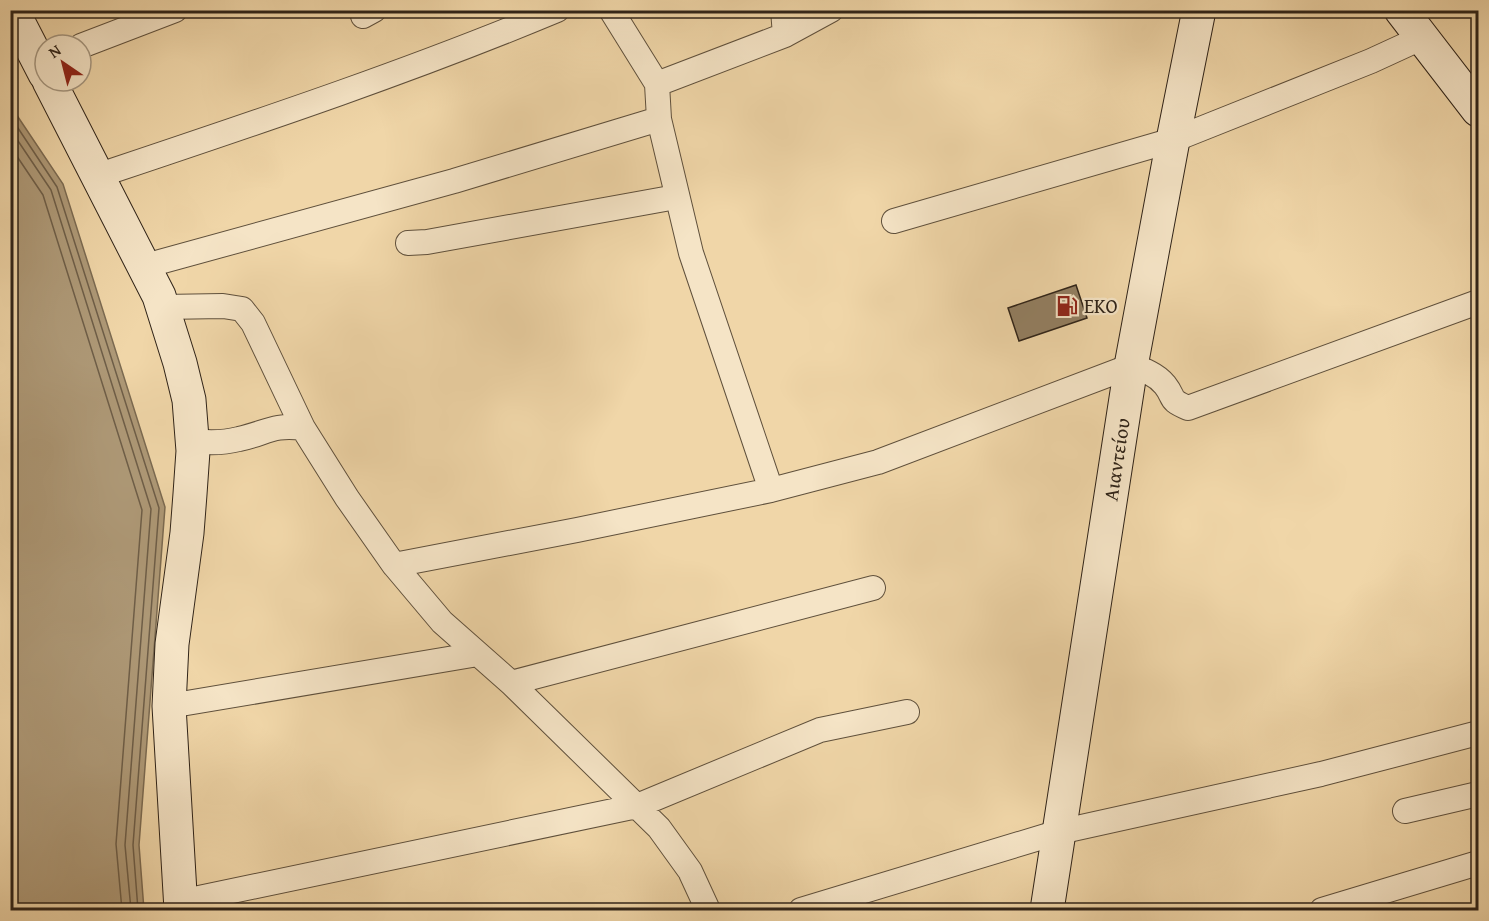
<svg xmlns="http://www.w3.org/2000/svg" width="1489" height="921" viewBox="0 0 1489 921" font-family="'Gentium Book Plus',serif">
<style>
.water{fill:#ae9977;stroke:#7b6a51;stroke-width:1.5}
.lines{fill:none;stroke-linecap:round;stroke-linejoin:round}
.shore{stroke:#6e5e48;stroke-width:1.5}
.building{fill:#938063;stroke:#2f2318;stroke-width:1.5}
.street-casing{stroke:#5f503c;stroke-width:26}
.secondary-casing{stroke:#2f2318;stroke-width:35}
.street{stroke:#f5e4c6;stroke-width:24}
.secondary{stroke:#f5e4c6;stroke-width:33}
.labels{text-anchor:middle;stroke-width:4.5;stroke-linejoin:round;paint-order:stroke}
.poi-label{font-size:20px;fill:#2f2318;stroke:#f5e4c6;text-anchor:start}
.street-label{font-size:20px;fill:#2f2318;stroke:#f5e4c6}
</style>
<rect width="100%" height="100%" fill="#f0d6a8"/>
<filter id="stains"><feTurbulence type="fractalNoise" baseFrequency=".00333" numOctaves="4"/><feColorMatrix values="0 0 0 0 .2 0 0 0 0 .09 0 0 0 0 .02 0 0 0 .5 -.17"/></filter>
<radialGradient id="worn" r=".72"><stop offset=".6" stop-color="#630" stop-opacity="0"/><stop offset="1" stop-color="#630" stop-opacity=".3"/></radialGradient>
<path class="water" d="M 10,105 L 63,184 L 165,507 L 139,845 L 144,910 L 11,910 Z"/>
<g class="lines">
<path class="shore" d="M 10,116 L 57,187 L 159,508 L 133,845 L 138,910
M 10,129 L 51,190 L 151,509 L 125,845 L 131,910
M 10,146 L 43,195 L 142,510 L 116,844 L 122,910"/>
</g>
<path class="building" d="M 1076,285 L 1087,318 L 1019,341 L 1008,308 Z"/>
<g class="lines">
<defs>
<path id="street" d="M 611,10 L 657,84
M 783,10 L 785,35
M 363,16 L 374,10
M 81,46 L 175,10
M 659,119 L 691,253 L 771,490
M 97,176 C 252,124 406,73 557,10
M 894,221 L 1173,140 L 1371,61 L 1421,38
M 408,243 L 427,242 L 676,197
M 145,266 L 454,181 L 659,119 L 657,84 L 785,35 L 831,10
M 163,307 L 223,306 L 242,309 L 253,323 L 303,428 L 347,498 L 394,565 L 442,622 L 511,683 L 659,828 L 690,871 L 708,910
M 192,441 C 208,443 223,443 239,439 C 267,433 272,424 303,428
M 394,565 L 577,530 L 771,490 L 878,462 L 1131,366 C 1144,370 1156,374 1165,385 C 1176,399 1167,399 1188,408 L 1478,302
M 511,683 L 873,588
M 169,706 L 478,654
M 1405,811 L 1478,794
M 180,902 L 637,806 L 820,730 L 907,712
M 801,910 L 1059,832 L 1321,774 L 1478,733
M 1322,910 L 1478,863"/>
<g id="secondary">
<path d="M 12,10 L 45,74"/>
<path d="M 1401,10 L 1478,110"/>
<path d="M 49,81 L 159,296 L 180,363 L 189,400 L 193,451 L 190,494 L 187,533 L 172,644 L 169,706 L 181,910"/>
<path id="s1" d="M 1047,910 L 1131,366 L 1173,140 L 1199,10"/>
</g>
</defs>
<use href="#street" class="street-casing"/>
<use href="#secondary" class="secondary-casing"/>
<use href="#street" class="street"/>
<use href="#secondary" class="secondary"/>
</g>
<defs>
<symbol id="fuel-bare" viewBox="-9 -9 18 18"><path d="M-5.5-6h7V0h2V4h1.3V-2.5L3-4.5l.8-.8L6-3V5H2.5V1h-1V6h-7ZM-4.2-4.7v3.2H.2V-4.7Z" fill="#8f2418" stroke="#f5e4c6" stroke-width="2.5" paint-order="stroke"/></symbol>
</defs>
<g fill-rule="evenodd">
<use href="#fuel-bare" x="1052" y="291" width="30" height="30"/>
</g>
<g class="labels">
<g class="poi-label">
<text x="1084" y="313">EKO</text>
</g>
<g class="street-label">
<text dy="7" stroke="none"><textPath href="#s1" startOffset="456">Αιαντείου</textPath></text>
</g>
</g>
<rect width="1489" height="921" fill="none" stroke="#f0d6a8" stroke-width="36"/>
<rect x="12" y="12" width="1465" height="897" fill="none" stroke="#2f2318" stroke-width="3"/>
<rect x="18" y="18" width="1453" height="885" fill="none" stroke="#2f2318" stroke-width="1.5"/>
<g transform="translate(63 63) rotate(325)"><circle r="28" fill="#f5e4c6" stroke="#a69780" stroke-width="1.5"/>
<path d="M0-4.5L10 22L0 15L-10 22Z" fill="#8f2418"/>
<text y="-9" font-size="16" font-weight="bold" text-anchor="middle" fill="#2f2318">N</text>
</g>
<rect width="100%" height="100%" filter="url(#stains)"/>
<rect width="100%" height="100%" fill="url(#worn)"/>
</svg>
